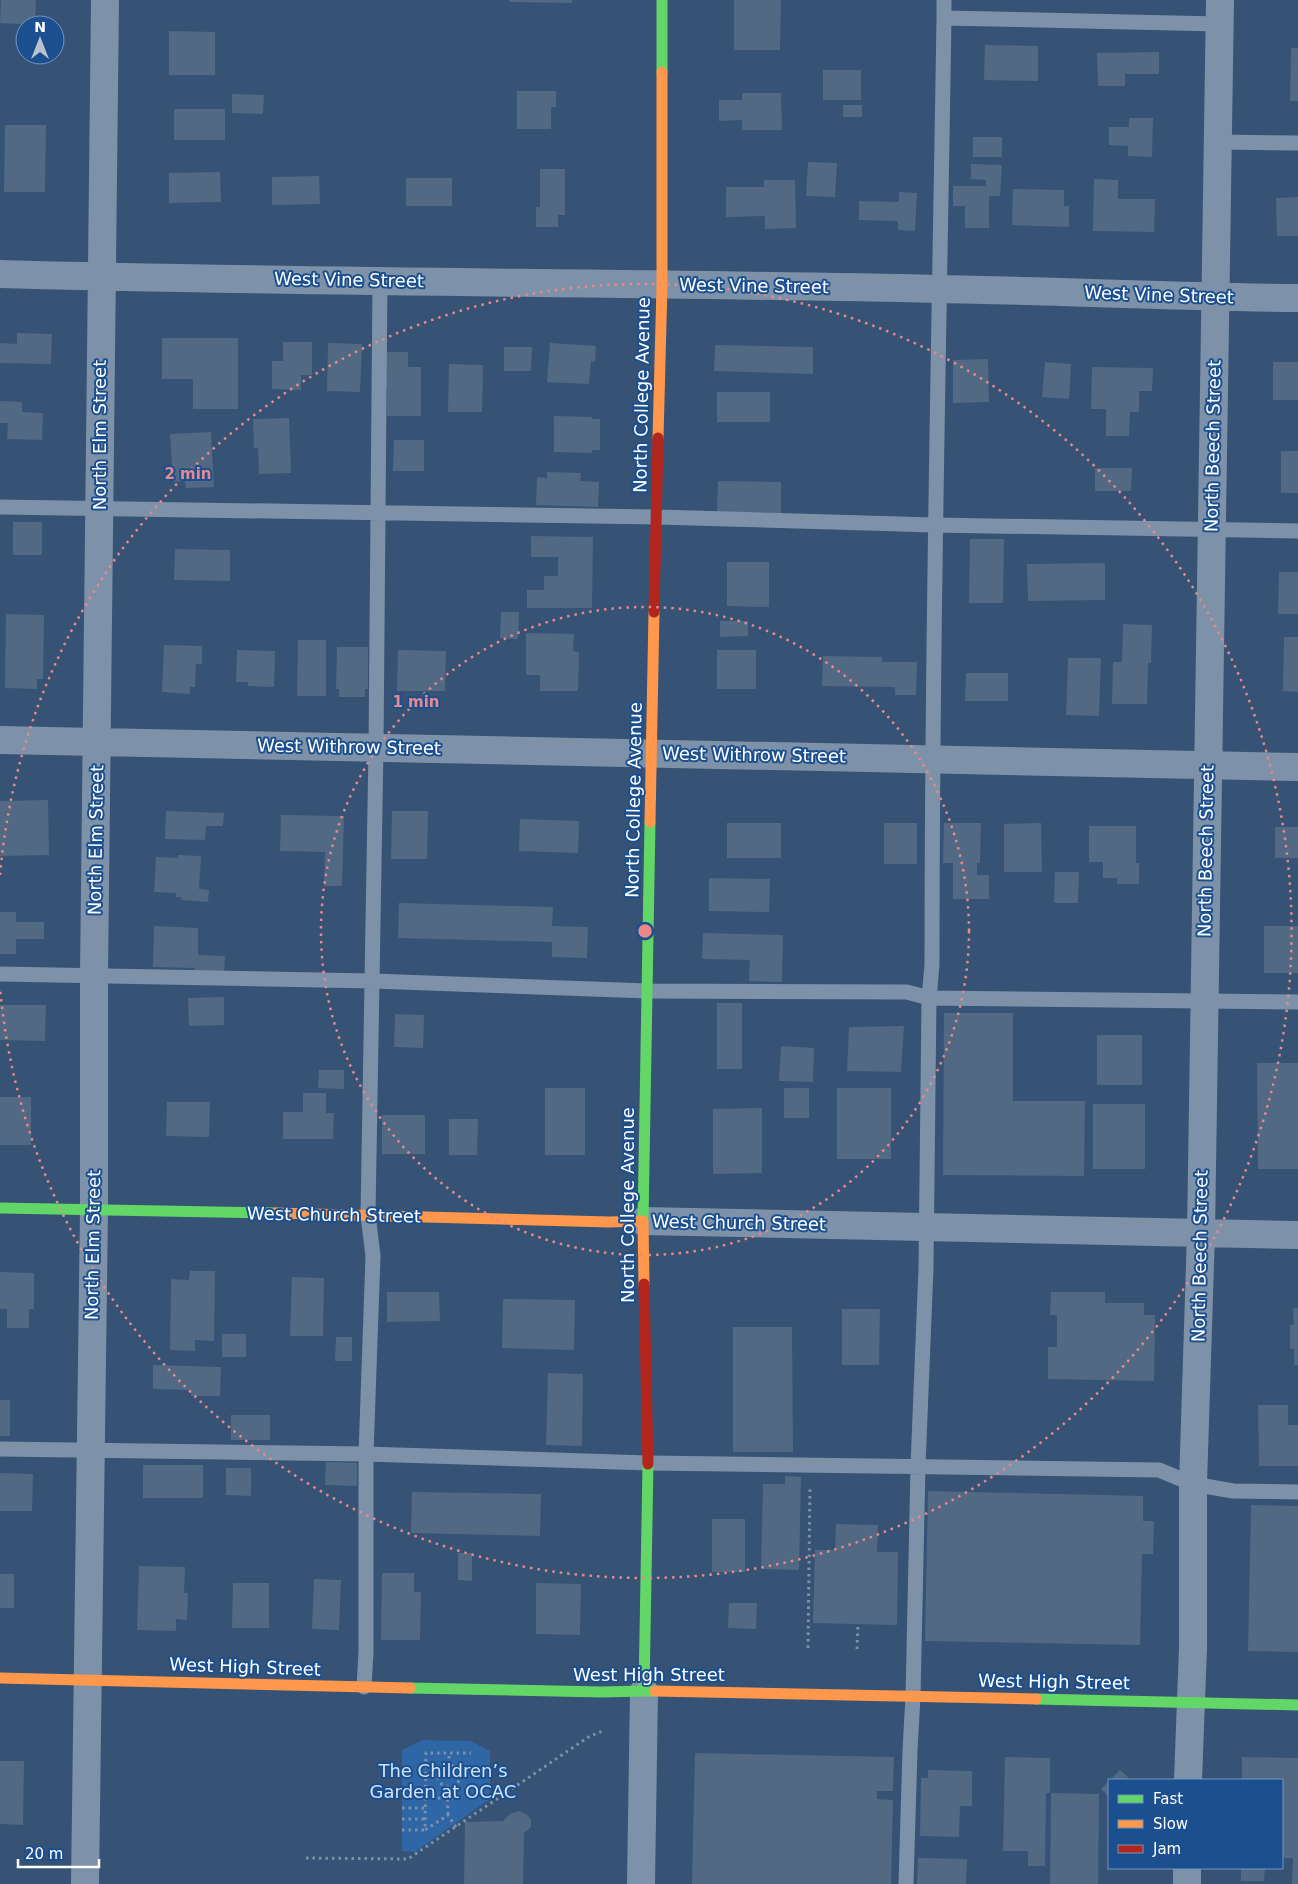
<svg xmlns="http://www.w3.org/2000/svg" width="1298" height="1884" viewBox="0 0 1298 1884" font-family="'DejaVu Sans',sans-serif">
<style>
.green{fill:#2f66a5}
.building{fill:#526984}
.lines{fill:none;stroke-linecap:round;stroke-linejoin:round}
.path{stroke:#7d92a8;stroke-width:3;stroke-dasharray:2.5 4;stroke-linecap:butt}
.lane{stroke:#7d92a8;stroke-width:15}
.street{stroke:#7d92a8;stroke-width:28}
.fast{stroke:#63d668;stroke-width:11}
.slow{stroke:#ff974d;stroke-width:11}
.jam{stroke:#b3261e;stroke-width:11}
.ring{fill:none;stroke:#e88989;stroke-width:2.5;stroke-dasharray:2.5 5}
.labels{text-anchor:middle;stroke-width:4;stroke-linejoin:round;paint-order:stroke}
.street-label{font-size:18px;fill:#fff;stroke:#1b4f8f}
.park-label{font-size:18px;fill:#cfe3fa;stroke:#1b4f8f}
.centre{fill:#e88989;stroke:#1b4f8f;stroke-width:2.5}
.ring-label{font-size:15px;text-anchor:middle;font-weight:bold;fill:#e88989;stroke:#1b4f8f;stroke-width:4;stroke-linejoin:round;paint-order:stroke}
</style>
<rect width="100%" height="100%" fill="#365274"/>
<path class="green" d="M 423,1740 L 471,1741 L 490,1751 L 490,1799 L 415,1852 L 402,1851 L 402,1750 Z"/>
<path class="building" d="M 1,0 L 36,0 L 35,25 L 0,23 Z
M 509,0 L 572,0 L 572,3 L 509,2 Z
M 734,0 L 781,0 L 780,50 L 734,50 Z
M 169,31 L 215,32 L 215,75 L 169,75 Z
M 985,45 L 1038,46 L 1038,81 L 984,80 Z
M 1291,48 L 1298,48 L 1298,101 L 1290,101 Z
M 1159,52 L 1159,74 L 1125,74 L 1125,86 L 1098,86 L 1097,53 Z
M 823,70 L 861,70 L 861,100 L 823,100 Z
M 517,91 L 556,91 L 556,107 L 551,107 L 551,129 L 517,129 Z
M 742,93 L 781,93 L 782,130 L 742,130 L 742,120 L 719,121 L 719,100 L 742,100 Z
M 232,94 L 264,95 L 263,114 L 232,113 Z
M 843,105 L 862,105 L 862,117 L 843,117 Z
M 174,109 L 225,109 L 225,140 L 174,140 Z
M 1129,118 L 1153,118 L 1152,157 L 1128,156 L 1128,146 L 1109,145 L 1109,127 L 1129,127 Z
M 5,125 L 46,125 L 45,192 L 4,192 Z
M 973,137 L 1002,137 L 1002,157 L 973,157 Z
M 808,162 L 837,163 L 835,197 L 806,196 Z
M 971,164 L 1002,165 L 1000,196 L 989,196 L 989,228 L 965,228 L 965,206 L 953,206 L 953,186 L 986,186 L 986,180 L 971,179 Z
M 540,169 L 565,169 L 565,215 L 558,215 L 558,227 L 536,227 L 536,207 L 540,207 Z
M 220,172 L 221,202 L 169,203 L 169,173 Z
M 319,176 L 320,204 L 272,205 L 272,177 Z
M 406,178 L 452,178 L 452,206 L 406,206 Z
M 1094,179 L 1118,180 L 1118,199 L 1155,199 L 1154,232 L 1093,231 Z
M 764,180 L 795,180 L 796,228 L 765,229 L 765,216 L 726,217 L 726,187 L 764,187 Z
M 1013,189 L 1064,190 L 1064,206 L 1069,206 L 1069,227 L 1012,225 Z
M 899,192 L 917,193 L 915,231 L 898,230 L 898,221 L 859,220 L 859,201 L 899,202 Z
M 1298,197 L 1298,236 L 1277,236 L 1276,198 Z
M 17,333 L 52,334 L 51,364 L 0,363 L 0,343 L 17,344 Z
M 162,338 L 238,338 L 238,409 L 193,409 L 193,379 L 162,379 Z
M 283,342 L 312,342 L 312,375 L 301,375 L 301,390 L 272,389 L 272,361 L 283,361 Z
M 328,343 L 362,344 L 360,392 L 327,391 Z
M 550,343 L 596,346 L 595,362 L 591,361 L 589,384 L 547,382 Z
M 715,345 L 813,347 L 813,374 L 714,371 Z
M 504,347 L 532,347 L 531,371 L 504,371 Z
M 383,352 L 408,352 L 408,367 L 421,367 L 421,416 L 387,416 L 387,388 L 383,388 Z
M 988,359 L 989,402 L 953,403 L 953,360 Z
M 1045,362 L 1071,364 L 1069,399 L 1042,397 Z
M 1273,362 L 1298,362 L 1298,400 L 1273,400 Z
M 449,364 L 483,365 L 482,412 L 448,412 Z
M 1092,367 L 1153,368 L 1152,391 L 1139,391 L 1139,412 L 1130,412 L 1129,436 L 1106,436 L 1106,409 L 1091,409 Z
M 717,392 L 770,392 L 770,422 L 717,422 Z
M 0,401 L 22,402 L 22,412 L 43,413 L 42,440 L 7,439 L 8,423 L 0,423 Z
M 554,416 L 592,417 L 592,419 L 600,419 L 600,450 L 592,450 L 592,453 L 554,452 Z
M 289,418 L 291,473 L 259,474 L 258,448 L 254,448 L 253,419 Z
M 211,432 L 214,487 L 186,488 L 185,481 L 173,482 L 170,434 Z
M 394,440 L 424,440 L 424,471 L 393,471 Z
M 1281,451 L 1298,451 L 1298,493 L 1281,493 Z
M 1095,468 L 1132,468 L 1131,491 L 1095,491 Z
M 547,472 L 581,473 L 580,481 L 599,482 L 598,507 L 536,505 L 537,477 L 547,478 Z
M 718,481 L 781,482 L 781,513 L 717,512 Z
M 13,522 L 42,522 L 42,555 L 13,555 Z
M 531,536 L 593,537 L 592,608 L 527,608 L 527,590 L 544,590 L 544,576 L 558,576 L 558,557 L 531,557 Z
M 970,539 L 1004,539 L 1003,603 L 969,603 Z
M 175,549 L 230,550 L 230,581 L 174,580 Z
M 727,562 L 769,562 L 769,607 L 727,606 Z
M 1105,563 L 1105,600 L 1028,601 L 1027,564 Z
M 1279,572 L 1298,572 L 1298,614 L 1278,614 Z
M 501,612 L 519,612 L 518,639 L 500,638 Z
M 6,614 L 44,615 L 43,679 L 37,679 L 37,689 L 5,688 Z
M 720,621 L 748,621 L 748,636 L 720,637 Z
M 1123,624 L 1152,625 L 1151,663 L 1148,663 L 1147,704 L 1112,704 L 1113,662 L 1122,662 Z
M 526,633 L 574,634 L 573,651 L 579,652 L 578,691 L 540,691 L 540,675 L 526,675 Z
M 1284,637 L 1298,637 L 1298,692 L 1283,691 Z
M 298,640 L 326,640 L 326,696 L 297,696 Z
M 164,645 L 202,646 L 202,664 L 196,664 L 195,687 L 190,687 L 190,694 L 162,692 Z
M 337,647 L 368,647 L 368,689 L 365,689 L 365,697 L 339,697 L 339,689 L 336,689 Z
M 237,650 L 275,651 L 274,687 L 248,686 L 248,682 L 236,682 Z
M 398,650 L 446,651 L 445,691 L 397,691 Z
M 717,650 L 756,650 L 756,689 L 717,689 Z
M 823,656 L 882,657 L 882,662 L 917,662 L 916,695 L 895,695 L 895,687 L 822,686 Z
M 1068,658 L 1101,658 L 1099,716 L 1066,715 Z
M 966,673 L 1008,673 L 1008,701 L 965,701 Z
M 48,800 L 49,855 L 0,856 L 0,801 Z
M 166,811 L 224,813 L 223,826 L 206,826 L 205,840 L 165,839 Z
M 392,811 L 428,811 L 427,859 L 391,859 Z
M 281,815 L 344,816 L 342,886 L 324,886 L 325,852 L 280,851 Z
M 520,819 L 579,821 L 578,853 L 519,851 Z
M 727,823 L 781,823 L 781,858 L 727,858 Z
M 884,823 L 917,823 L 917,864 L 884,864 Z
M 944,823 L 981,823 L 980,863 L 977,863 L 977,875 L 989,875 L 989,899 L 953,899 L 953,863 L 943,863 Z
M 1041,823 L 1042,872 L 1004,872 L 1004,824 Z
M 1089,826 L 1136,826 L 1136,863 L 1139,863 L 1139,884 L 1117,884 L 1117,878 L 1103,878 L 1103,862 L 1089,862 Z
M 1275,827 L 1298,827 L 1298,858 L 1275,858 Z
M 178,855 L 201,856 L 199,889 L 209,890 L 208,902 L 181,900 L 181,897 L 176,897 L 176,893 L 154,892 L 156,857 L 178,858 Z
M 1055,872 L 1079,872 L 1078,903 L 1054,903 Z
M 709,878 L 770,879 L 769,912 L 709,911 Z
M 399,903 L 553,907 L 552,926 L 588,927 L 587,958 L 552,957 L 552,942 L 398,938 Z
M 0,912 L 16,912 L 16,922 L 44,922 L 44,939 L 16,939 L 16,954 L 0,954 Z
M 154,926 L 198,928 L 198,955 L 225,956 L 224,973 L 194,972 L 194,968 L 153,967 Z
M 1264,926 L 1298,926 L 1298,973 L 1264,973 Z
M 703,933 L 783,935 L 782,982 L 749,981 L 750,960 L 702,959 Z
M 224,997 L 224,1025 L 189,1026 L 188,998 Z
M 717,1003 L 742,1003 L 742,1069 L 717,1069 Z
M 0,1005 L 46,1005 L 45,1041 L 0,1040 Z
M 944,1013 L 1013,1013 L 1013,1101 L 1085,1101 L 1084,1176 L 943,1175 Z
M 395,1014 L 424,1015 L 423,1048 L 394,1047 Z
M 904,1026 L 901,1072 L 847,1071 L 849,1027 Z
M 1097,1035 L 1142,1035 L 1142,1085 L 1097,1085 Z
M 781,1046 L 814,1048 L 813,1082 L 779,1081 Z
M 1257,1063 L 1298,1063 L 1298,1169 L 1258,1169 Z
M 319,1070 L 344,1070 L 344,1089 L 318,1088 Z
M 545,1088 L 585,1088 L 585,1155 L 545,1155 Z
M 784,1088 L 809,1088 L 809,1118 L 784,1118 Z
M 837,1088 L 891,1088 L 891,1159 L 837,1159 Z
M 303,1093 L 326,1093 L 326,1113 L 334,1113 L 333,1139 L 283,1139 L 283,1112 L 303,1112 Z
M 0,1097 L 31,1097 L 31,1145 L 0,1145 Z
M 167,1102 L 210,1102 L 209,1137 L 166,1136 Z
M 1093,1104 L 1145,1104 L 1145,1169 L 1093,1169 Z
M 762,1108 L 762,1173 L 713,1174 L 713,1109 Z
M 382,1115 L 425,1115 L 425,1154 L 382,1154 Z
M 449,1119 L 478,1119 L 477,1155 L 449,1155 Z
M 190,1271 L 215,1271 L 214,1341 L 195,1340 L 195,1351 L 170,1350 L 171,1279 L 189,1280 Z
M 0,1272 L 34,1273 L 34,1309 L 29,1309 L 29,1328 L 7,1328 L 7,1309 L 0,1309 Z
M 292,1277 L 324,1278 L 323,1336 L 290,1336 Z
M 387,1292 L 439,1292 L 440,1321 L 387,1322 Z
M 1051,1292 L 1105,1292 L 1105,1303 L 1144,1303 L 1144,1315 L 1155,1315 L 1154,1381 L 1048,1379 L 1048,1347 L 1057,1347 L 1057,1315 L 1050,1315 Z
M 503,1299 L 575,1300 L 574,1350 L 502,1348 Z
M 1293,1308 L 1298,1308 L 1298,1365 L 1294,1365 L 1294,1349 L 1290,1349 L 1290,1325 L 1294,1325 Z
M 842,1309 L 880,1309 L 879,1365 L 842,1365 Z
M 733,1327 L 792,1327 L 793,1452 L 733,1452 Z
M 222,1334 L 246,1334 L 246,1357 L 222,1357 Z
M 336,1337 L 352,1337 L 352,1361 L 335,1361 Z
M 153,1365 L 221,1367 L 220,1396 L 191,1396 L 191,1390 L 153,1389 Z
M 548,1373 L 583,1374 L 582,1446 L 546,1445 Z
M 0,1400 L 10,1400 L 10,1436 L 0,1436 Z
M 1258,1405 L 1288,1405 L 1288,1425 L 1298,1425 L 1298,1466 L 1259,1466 Z
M 231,1415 L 270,1415 L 270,1440 L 231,1440 Z
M 326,1462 L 357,1463 L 357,1486 L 325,1485 Z
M 143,1465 L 203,1465 L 203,1498 L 143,1498 Z
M 226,1468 L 251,1468 L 251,1496 L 226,1495 Z
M 0,1473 L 33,1474 L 32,1511 L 0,1511 Z
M 785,1476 L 801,1477 L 799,1570 L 761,1569 L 763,1484 L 785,1484 Z
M 928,1491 L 1143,1496 L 1143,1521 L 1154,1521 L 1153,1554 L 1142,1554 L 1140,1645 L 925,1641 Z
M 412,1492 L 541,1494 L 540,1536 L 411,1533 Z
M 1251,1505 L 1298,1506 L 1298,1652 L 1248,1651 Z
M 712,1519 L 745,1519 L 745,1572 L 712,1572 Z
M 836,1524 L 878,1525 L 877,1552 L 898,1552 L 897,1625 L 813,1623 L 815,1550 L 835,1550 Z
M 458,1553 L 472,1553 L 472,1581 L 458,1580 Z
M 139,1566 L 185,1567 L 184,1593 L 188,1593 L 187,1620 L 176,1619 L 176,1631 L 137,1630 Z
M 382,1573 L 414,1573 L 414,1592 L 421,1592 L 420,1640 L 381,1640 Z
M 0,1574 L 14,1574 L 14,1608 L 0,1608 Z
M 314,1579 L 341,1580 L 339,1630 L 312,1629 Z
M 233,1583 L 269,1583 L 269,1628 L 232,1628 Z
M 536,1583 L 581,1584 L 580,1635 L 536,1634 Z
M 729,1603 L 757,1603 L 756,1629 L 728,1628 Z
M 695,1753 L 894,1757 L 893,1791 L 877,1791 L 877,1799 L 893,1800 L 891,1884 L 692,1884 Z
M 1005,1757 L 1050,1758 L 1050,1793 L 1046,1793 L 1045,1866 L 1028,1866 L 1028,1851 L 1003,1851 Z
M 1242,1757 L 1298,1758 L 1298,1884 L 1292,1884 L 1293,1858 L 1282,1858 L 1282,1780 L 1242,1780 Z
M 0,1761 L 24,1761 L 23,1825 L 0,1824 Z
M 928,1770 L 972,1771 L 972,1806 L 960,1806 L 959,1837 L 920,1836 L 921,1778 L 928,1778 Z
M 1120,1770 L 1131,1780 L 1110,1780 Z
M 1109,1781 L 1109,1797 L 1101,1789 Z
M 1051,1793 L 1099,1794 L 1098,1884 L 1050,1884 Z
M 519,1811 L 526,1814 L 531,1819 L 531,1827 L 524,1833 L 523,1884 L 464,1884 L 465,1822 L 503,1821 L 510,1814 Z
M 918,1858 L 967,1859 L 966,1884 L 917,1884 Z
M 1241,1868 L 1265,1868 L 1264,1881 L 1241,1881 Z"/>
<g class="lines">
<path class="path" d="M 808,1648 L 810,1486
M 857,1649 L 858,1624
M 449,1765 L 449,1753
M438 1776a11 11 0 1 1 22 0a11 11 0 1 1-22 0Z
M 425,1775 L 439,1775
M 447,1786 L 448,1815
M 402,1790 L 425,1790
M 425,1798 L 464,1798
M 402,1808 L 425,1808
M 402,1819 L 425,1819
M 456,1827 L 448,1815 L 425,1830 L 426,1753 L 471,1753
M 402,1830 L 425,1830
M 306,1858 L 408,1859 L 590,1736 L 603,1731"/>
<path class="lane" d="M 944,0 L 944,18
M 1218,142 L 1298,143
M 0,507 L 657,517 L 934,525 L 1298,531
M 0,974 L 373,981 L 648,991 L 907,992 L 929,998 L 1298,1002
M 0,1449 L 366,1454 L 648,1463 L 1159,1470 L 1193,1484 L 1233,1491 L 1298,1492
M 364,1687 L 366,1652 L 366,1454 L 373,1256 L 368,1215 L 376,748 L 380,281
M 906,1884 L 910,1750 L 913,1697 L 918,1466 L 926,1268 L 929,998 L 932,965 C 932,649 939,334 944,18 L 1219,24"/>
<path class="street" d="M 0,274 C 313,283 626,282 939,289 C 1059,291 1178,297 1298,298
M 0,740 L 1298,767
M 643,1221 L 1298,1235
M 1188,1780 L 1193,1648 L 1193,1484 L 1201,1233 L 1220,0
M 85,1884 L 94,1210 L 94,976 L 105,0
M 641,1884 L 644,1691
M 1187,1884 L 1187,1868"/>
<path class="fast" d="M 662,0 L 662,72
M 0,1208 L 276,1213
M 643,1221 L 650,822
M 648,1464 L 644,1691 L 655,1691
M 410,1688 L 602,1692 L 644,1691
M 1036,1699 L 1298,1705"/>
<path class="slow" d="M 658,438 L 662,285 L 662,72
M 650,822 L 654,612
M 276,1213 L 609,1222 L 643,1221 L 644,1284
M 0,1678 L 410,1688
M 655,1691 L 1036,1699"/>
<path class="jam" d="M 654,612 L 658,438
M 644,1284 L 648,1464"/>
</g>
<g class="ring">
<circle cx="645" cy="931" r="324"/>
<path d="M0 875A647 647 0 1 1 0 987"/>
</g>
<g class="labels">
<g class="street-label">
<text transform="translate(349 280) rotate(1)" y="6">West Vine Street</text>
<text transform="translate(754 286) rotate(1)" y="6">West Vine Street</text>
<text transform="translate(1159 295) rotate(2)" y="6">West Vine Street</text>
<text transform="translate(642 395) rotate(-89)" y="6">North College Avenue</text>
<text transform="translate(100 435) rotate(-90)" y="6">North Elm Street</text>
<text transform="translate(1213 446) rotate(-89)" y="6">North Beech Street</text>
<text transform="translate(349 747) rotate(1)" y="6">West Withrow Street</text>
<text transform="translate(754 755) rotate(1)" y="6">West Withrow Street</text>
<text transform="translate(634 800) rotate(-89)" y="6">North College Avenue</text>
<text transform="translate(96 840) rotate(-89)" y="6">North Elm Street</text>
<text transform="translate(1206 851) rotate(-89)" y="6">North Beech Street</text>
<text transform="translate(628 1205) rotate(-90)" y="6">North College Avenue</text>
<text transform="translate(334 1215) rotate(1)" y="6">West Church Street</text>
<text transform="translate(739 1223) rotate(1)" y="6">West Church Street</text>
<text transform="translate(93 1245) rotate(-89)" y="6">North Elm Street</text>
<text transform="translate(1200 1256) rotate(-89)" y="6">North Beech Street</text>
<text transform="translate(245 1667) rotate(2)" y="6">West High Street</text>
<text x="649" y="1681">West High Street</text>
<text transform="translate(1054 1682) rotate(1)" y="6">West High Street</text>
</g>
<g class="park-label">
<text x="443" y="1777">The Children’s<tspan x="443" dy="21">Garden at OCAC</tspan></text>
</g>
</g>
<circle cx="645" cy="931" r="8" class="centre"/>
<g class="ring-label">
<text x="188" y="479">2 min</text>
<text x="416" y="707">1 min</text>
</g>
<rect x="1108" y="1779" width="175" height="90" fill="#1b4f8f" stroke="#7695bc"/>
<rect x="1118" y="1795" width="25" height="8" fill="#63d668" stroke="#7695bc"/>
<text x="1153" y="1804" font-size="15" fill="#ffffff">Fast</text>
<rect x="1118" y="1820" width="25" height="8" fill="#ff974d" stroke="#7695bc"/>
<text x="1153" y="1829" font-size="15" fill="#ffffff">Slow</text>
<rect x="1118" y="1845" width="25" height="8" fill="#b3261e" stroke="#7695bc"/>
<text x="1153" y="1854" font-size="15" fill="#ffffff">Jam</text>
<g transform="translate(40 40)"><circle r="24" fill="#1b4f8f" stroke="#7695bc"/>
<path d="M0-4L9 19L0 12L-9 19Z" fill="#b9c2ce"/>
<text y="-8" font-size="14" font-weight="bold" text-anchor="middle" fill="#ffffff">N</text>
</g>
<path d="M18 1859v8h81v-8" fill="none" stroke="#ffffff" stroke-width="2.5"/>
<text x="25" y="1859" font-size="15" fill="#ffffff" stroke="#1b4f8f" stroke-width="4" paint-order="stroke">20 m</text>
</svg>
